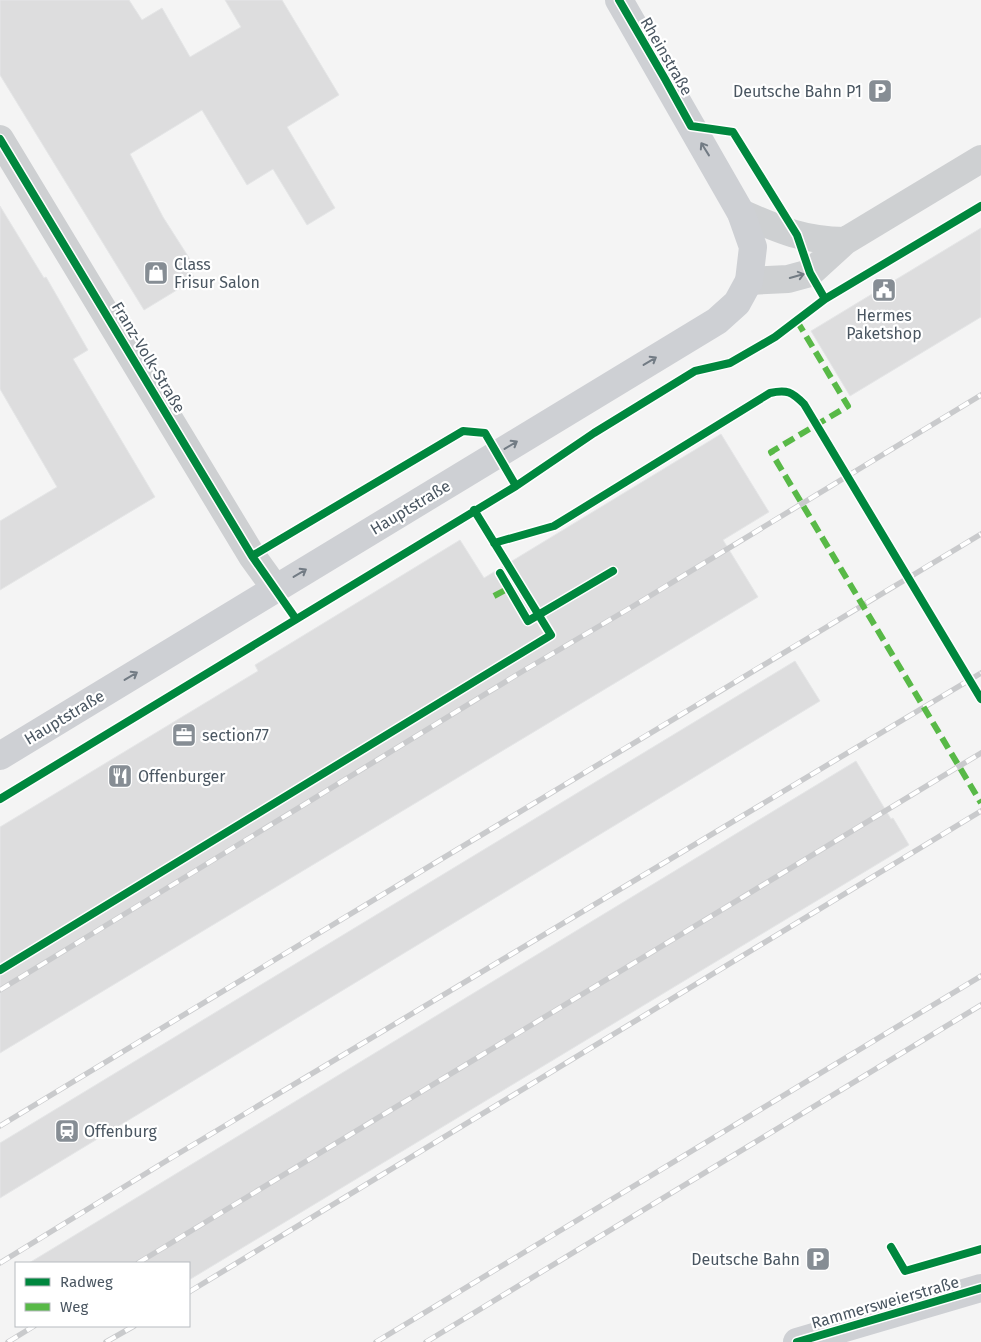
<svg xmlns="http://www.w3.org/2000/svg" width="981" height="1342" viewBox="0 0 981 1342" font-family="'Fira Sans',sans-serif">
<style>
.building{fill:#ddddde;stroke:#e5e6e7}
.lines{fill:none;stroke-linecap:round;stroke-linejoin:round}
.street{stroke:#ced0d2;stroke-width:28}
.secondary{stroke:#ced0d4;stroke-width:28}
.rail-casing{stroke:#c9cacc;stroke-width:5.5}
.rail{stroke:#fff;stroke-width:4;stroke-dasharray:11;stroke-linecap:butt}
.quiet{stroke:#58b947;stroke-width:6;stroke-dasharray:12 6;stroke-linecap:butt}
.cycleway-casing{stroke:#fff;stroke-width:11}
.cycleway{stroke:#00873e;stroke-width:8}
.oneway{stroke:#727b84}
.oneway2{stroke:#727b83}
.labels{text-anchor:middle;stroke-width:4.5;stroke-linejoin:round;paint-order:stroke}
.street-label{font-size:16px;fill:#4a5661;stroke:#fff}
.poi-label{font-size:16px;fill:#4a5661;stroke:#fff;text-anchor:start}
</style>
<rect width="100%" height="100%" fill="#f4f4f4"/>
<path class="building" d="M 0,0 L 129,0 L 142,20 L 162,8 L 190,57 L 241,27 L 225,0 L 282,0 L 339,95 L 287,127 L 335,208 L 307,225 L 273,169 L 247,185 L 202,110 L 130,154 L 163,217 L 193,264 L 188,267 L 195,279 L 144,310 L 0,75 Z
M 0,206 L 44,278 L 46,277 L 88,350 L 73,359 L 155,497 L 0,590 L 0,521 L 57,487 L 0,389 Z
M 981,228 L 981,317 L 850,396 L 811,331 Z
M 721,434 L 769,512 L 723,540 L 758,597 L 0,1053 L 0,827 L 258,671 L 255,665 L 460,540 L 484,578 Z
M 795,661 L 820,701 L 0,1198 L 0,1143 Z
M 856,761 L 891,819 L 893,818 L 909,845 L 189,1280 L 189,1263 L 29,1263 Z"/>
<g class="lines">
<path class="street" d="M 0,139 L 252,556 L 275,588
M 741,213 C 780,230 802,240 845,241
M 749,281 L 788,279 L 810,273 L 845,241 L 981,159"/>
<path class="secondary" d="M 0,756 L 717,321 L 737,303 L 749,281 L 753,247 L 741,213 L 619,0
M 797,1342 L 981,1288"/>
<defs>
<path id="rail" d="M 0,990 L 523,671 L 630,608 L 981,395
M 0,1126 C 327,928 653,731 981,534
M 0,1263 L 171,1158 L 981,673
M 138,1263 L 981,753
M 189,1292 L 981,811
M 8,1342 L 34,1326
M 106,1342 L 134,1326
M 376,1342 L 981,976
M 426,1342 L 981,1005"/>
</defs>
<use href="#rail" class="rail-casing"/>
<use href="#rail" class="rail"/>
<path class="quiet" d="M 797,321 L 848,406 L 771,452 L 981,803
M 494,596 L 509,588"/>
<defs>
<path id="cycleway" d="M 619,0 L 665,79 L 691,126 L 733,132 L 797,235 L 810,273 L 825,299
M 0,139 L 252,556 L 296,619
M 494,543 L 554,526 L 770,393 C 787,389 792,392 804,404 L 981,699
M 252,556 L 463,431 L 485,433 L 516,486
M 500,573 L 528,621 L 613,571
M 0,799 L 516,486 L 594,433 L 695,371 L 730,363 L 775,337 L 825,299 L 981,206
M 0,970 L 551,635 L 474,510
M 891,1247 L 905,1271 L 981,1249
M 797,1342 L 981,1288"/>
</defs>
<use href="#cycleway" class="cycleway-casing"/>
<use href="#cycleway" class="cycleway"/>
</g>
<defs><path id="oneway-shaft" d="M-6 0H5M1.5-3L5.5 0L1.5 3" fill="none" stroke-width="1.6" stroke-linecap="round" stroke-linejoin="round" transform="scale(1.25)"/></defs>
<g class="oneway">
<use href="#oneway-shaft" transform="translate(705 149) rotate(-122)"/>
<use href="#oneway-shaft" transform="translate(650 361) rotate(-31)"/>
<use href="#oneway-shaft" transform="translate(511 445) rotate(-31)"/>
<use href="#oneway-shaft" transform="translate(300 573) rotate(-31)"/>
<use href="#oneway-shaft" transform="translate(131 676) rotate(-31)"/>
</g>
<use class="oneway2" href="#oneway-shaft" transform="translate(797 276) rotate(-16)"/>
<defs>
<symbol id="parking-square" viewBox="-11 -11 22 22"><rect x="-9" y="-9" width="18" height="18" rx="4" fill="#868d94" stroke="#fff"/><path d="M-3.5-5.5H1a3.5 3.5 0 0 1 0 7H-1V5.5H-3.5ZM-1-3.4V-.6H.8a1.4 1.4 0 0 0 0-2.8Z" fill="#fff"/></symbol>
<symbol id="shop-square" viewBox="-11 -11 22 22"><rect x="-9" y="-9" width="18" height="18" rx="4" fill="#868d94" stroke="#fff"/><path d="M-5-2.5h2.3a2.7 3.5 0 0 1 5.4 0H5L5.5 6h-11ZM-1.5-2.5h3a1.5 2.3 0 0 0-3 0Z" fill="#fff"/></symbol>
<symbol id="civic-square" viewBox="-11 -11 22 22"><rect x="-9" y="-9" width="18" height="18" rx="4" fill="#868d94" stroke="#fff"/><path d="M-.6-6.5H3V-4.5H.6V-3L4-1V1h2V6H-6V1h2V-1L-.6-3ZM-1.2 2.5V6h2.4V2.5Z" fill="#fff"/></symbol>
<symbol id="office-square" viewBox="-11 -11 22 22"><rect x="-9" y="-9" width="18" height="18" rx="4" fill="#868d94" stroke="#fff"/><path d="M-6-3h4V-5.5h4V-3h4V5H-6ZM-1-4.5V-3h2v-1.5ZM-6 0V1H6V0Z" fill="#fff"/></symbol>
<symbol id="restaurant-square" viewBox="-11 -11 22 22"><rect x="-9" y="-9" width="18" height="18" rx="4" fill="#868d94" stroke="#fff"/><path d="M-5-6h1v4h1v-4h1v4h1v-4h1v5L-1.5 .5V6h-2V.5L-5-1ZM5-6V6H3V1.5H1.5Q1.5-4 5-6Z" fill="#fff"/></symbol>
<symbol id="station-square" viewBox="-11 -11 22 22"><rect x="-9" y="-9" width="18" height="18" rx="4" fill="#868d94" stroke="#fff"/><path d="M-3-6H3Q5-6 5-4V2Q5 4 3 4L4.5 6H3L1.5 4h-3L-3 6H-4.5L-3 4Q-5 4-5 2V-4Q-5-6-3-6ZM-3.5-4v3h7v-3ZM-3.5 1v1.5H-2V1ZM2 1v1.5H3.5V1Z" fill="#fff"/></symbol>
</defs>
<g fill-rule="evenodd">
<use href="#parking-square" x="866" y="77" width="28" height="28"/>
<use href="#shop-square" x="142" y="259" width="28" height="28"/>
<use href="#civic-square" x="870" y="276" width="28" height="28"/>
<use href="#office-square" x="170" y="721" width="28" height="28"/>
<use href="#restaurant-square" x="106" y="762" width="28" height="28"/>
<use href="#station-square" x="53" y="1117" width="28" height="28"/>
<use href="#parking-square" x="804" y="1245" width="28" height="28"/>
</g>
<g class="labels">
<g class="street-label">
<text transform="translate(667 56) rotate(60)" y="6">Rheinstraße</text>
<text transform="translate(149 357) rotate(59)" y="6">Franz-Volk-Straße</text>
<text transform="translate(410 507) rotate(-31)" y="6">Hauptstraße</text>
<text transform="translate(64 717) rotate(-31)" y="6">Hauptstraße</text>
<text transform="translate(885 1302) rotate(-16)" y="6">Rammersweierstraße</text>
</g>
<g class="poi-label">
<text x="862" y="97" text-anchor="end">Deutsche Bahn P1</text>
<text x="174" y="270">Class<tspan x="174" dy="18">Frisur Salon</tspan></text>
<text x="884" y="321" text-anchor="middle">Hermes<tspan x="884" dy="18">Paketshop</tspan></text>
<text x="202" y="741">section77</text>
<text x="138" y="782">Offenburger</text>
<text x="84" y="1137">Offenburg</text>
<text x="800" y="1265" text-anchor="end">Deutsche Bahn</text>
</g>
</g>
<rect x="15" y="1262" width="175" height="65" fill="#ffffff" stroke="#b7bbc0"/>
<rect x="25" y="1278" width="25" height="8" fill="#00873e" stroke="#b7bbc0"/>
<text x="60" y="1287" font-size="15" fill="#4a5661">Radweg</text>
<rect x="25" y="1303" width="25" height="8" fill="#58b947" stroke="#b7bbc0"/>
<text x="60" y="1312" font-size="15" fill="#4a5661">Weg</text>
</svg>
